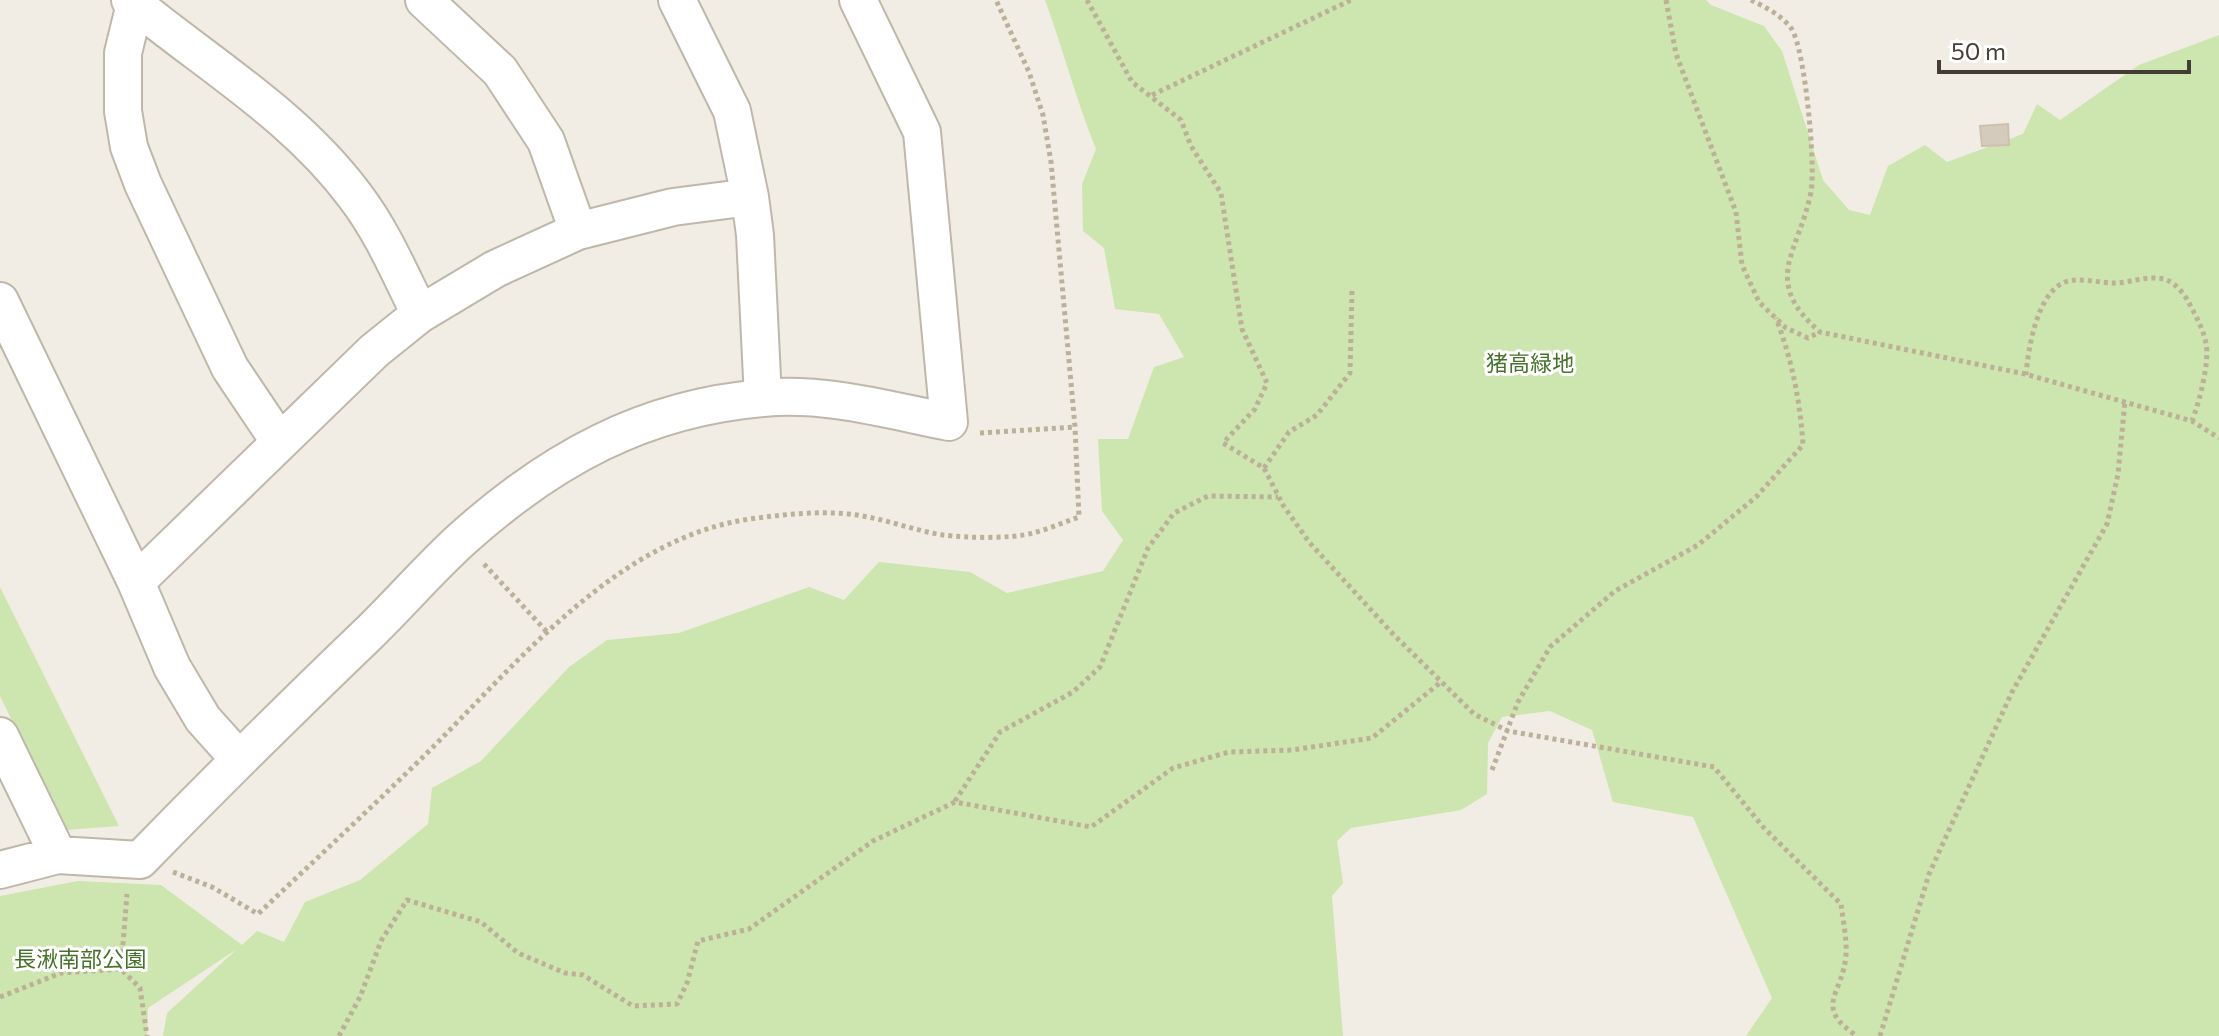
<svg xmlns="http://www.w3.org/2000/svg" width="2219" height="1036" viewBox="0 0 2219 1036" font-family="Commissioner,'Noto Sans JP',sans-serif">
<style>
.green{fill:#cde5ae}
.building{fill:#d5cbbd;stroke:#cdc0ae;stroke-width:2}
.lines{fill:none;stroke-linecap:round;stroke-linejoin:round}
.minor-casing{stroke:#bfb7aa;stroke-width:40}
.path{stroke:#bdb099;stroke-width:5;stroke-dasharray:4 4;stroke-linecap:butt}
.minor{stroke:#fff;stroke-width:36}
.labels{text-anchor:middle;stroke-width:6;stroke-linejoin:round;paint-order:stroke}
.park-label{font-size:22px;fill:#47722a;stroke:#fff}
</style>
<rect width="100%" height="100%" fill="#f1ede4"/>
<path class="green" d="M 1045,0 L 1706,0 L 1711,5 L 1764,26 L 1782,51 L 1823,180 L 1849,210 L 1870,215 L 1888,166 L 1925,145 L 1947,162 L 2023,134 L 2037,104 L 2060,120 L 2139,65 L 2219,35 L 2219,1036 L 1746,1036 L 1772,998 L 1693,817 L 1613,802 L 1592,730 L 1550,711 L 1502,717 L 1488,743 L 1487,794 L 1461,810 L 1351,828 L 1337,841 L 1343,883 L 1332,896 L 1343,1036 L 163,1036 L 167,1013 L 237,949 L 148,1008 L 147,1036 L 0,1036 L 0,896 L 78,881 L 161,885 L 242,945 L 257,931 L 284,942 L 305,902 L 360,880 L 428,824 L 432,788 L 481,761 L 569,667 L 607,640 L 679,633 L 809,587 L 844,600 L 879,562 L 970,572 L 1007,593 L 1103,571 L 1123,540 L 1102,511 L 1098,439 L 1128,439 L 1154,367 L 1184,357 L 1159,314 L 1115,309 L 1104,248 L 1083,231 L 1082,184 L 1096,149 C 1076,100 1063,49 1045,0 Z
M 0,587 L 119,826 L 65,830 L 0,696 Z"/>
<path class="building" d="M 2008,124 L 2009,145 L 1982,146 L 1980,126 Z"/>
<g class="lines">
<defs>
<path id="minor" d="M 130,0 C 207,64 294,114 355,196 C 382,231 400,274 420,314
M 424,0 L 500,71 L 546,141 L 578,231
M 677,0 L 732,111 L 750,197 L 755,235 L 763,398
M 135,4 L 123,53 L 123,111 L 129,147 L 143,184 L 230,368 L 279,441
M 0,301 L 136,582 L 172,667 L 203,719 L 238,758
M 136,582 L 374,351 L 420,314 L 495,269 L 578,231 L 673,207 L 750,197
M 0,736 L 58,855
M 0,870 L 58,855 L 140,860 C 215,783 291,708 368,634 C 400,603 429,569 462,539 C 550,460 643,408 763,398 C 826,392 888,410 949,422 L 922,132 L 858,0"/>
</defs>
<use href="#minor" class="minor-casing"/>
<path class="path" d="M 1087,0 L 1132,82 L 1181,120 L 1191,146 L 1221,193 L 1242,329 L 1267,383 L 1255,409 L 1223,443 L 1264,468 L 1283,505 L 1309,542 L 1393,634 L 1474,714 L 1508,731 L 1714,767 L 1764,828 L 1841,904 C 1843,920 1847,939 1846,955 C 1843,995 1812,1006 1857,1036
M 1666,0 L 1676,54 L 1736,212 L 1742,265 L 1759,302 L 1786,328 L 1808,338 L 1820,332
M 1751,0 C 1765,7 1781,15 1791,28 C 1805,47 1816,167 1811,192 C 1799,253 1760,280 1820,332 L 2025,374 L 2192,421 L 2219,438
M 1152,95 L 1351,0
M 2026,375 C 2028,349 2037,293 2065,282 C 2080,277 2099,283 2114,283 C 2132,283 2151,273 2169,281 C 2177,285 2185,295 2189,303 C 2196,316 2203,329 2206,343 C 2210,362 2199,403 2192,421
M 980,433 L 1075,427
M 1264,468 L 1289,432 L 1317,415 L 1350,373 L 1352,291
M 484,564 L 547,632
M 1492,770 L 1518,702 L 1550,647 L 1615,591 L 1698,545 L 1756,497 L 1803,445 C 1800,400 1792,360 1776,318
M 955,801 L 1000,732 L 1073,692 L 1100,667 L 1148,548 L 1174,513 L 1208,496 L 1278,497
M 173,872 L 212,887 L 258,914 C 314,861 370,809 425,755 C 517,664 620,533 758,518 C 788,514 818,511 848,514 C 881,517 911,530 943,535 C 966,538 1011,539 1033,533 C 1049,529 1064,522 1079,517 L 1075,427 L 1051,162 L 1043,115 L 1029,72 L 996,0
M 121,969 L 127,894
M 0,997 L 61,973 L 121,969 L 140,988 L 147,1036
M 339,1036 L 360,997 L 381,941 L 407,900 L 481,922 L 518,953 L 565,973 L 583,975 L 633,1006 L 677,1004 L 687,983 L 698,941 L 749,929 L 873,841 L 955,802 L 1091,827 L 1173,768 L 1229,752 L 1292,750 L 1372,738 L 1441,682
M 1880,1036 L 1929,874 L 2012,692 L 2107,524 L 2118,474 L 2125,401"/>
<use href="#minor" class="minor"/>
</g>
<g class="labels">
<g class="park-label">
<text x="1530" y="371">猪高緑地</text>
<text x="80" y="967">長湫南部公園</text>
</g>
</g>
<path d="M1939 60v12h250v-12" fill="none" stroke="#433d34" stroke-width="4"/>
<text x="1951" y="60" font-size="24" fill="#433d34" stroke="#ffffff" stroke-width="6" paint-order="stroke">50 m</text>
</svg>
